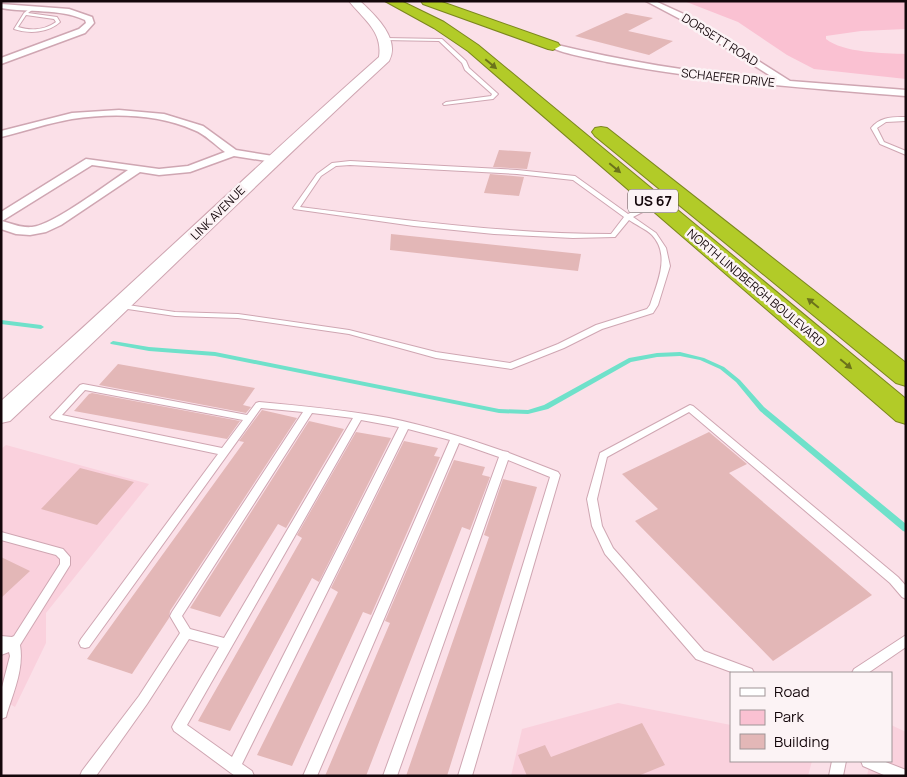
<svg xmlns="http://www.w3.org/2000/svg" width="907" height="777" viewBox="0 0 907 777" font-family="Manrope,sans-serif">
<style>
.built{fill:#fad1dd}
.green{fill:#fac1d2}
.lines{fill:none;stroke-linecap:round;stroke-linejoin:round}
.stream{fill:#6fe1ca;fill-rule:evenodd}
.building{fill:#e3b7b7}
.lane-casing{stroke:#cfa6b2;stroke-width:2}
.street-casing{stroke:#cfa6b2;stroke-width:3}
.secondary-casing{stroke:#cfa6b2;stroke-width:2}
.highway-casing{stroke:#7b861e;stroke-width:2}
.lane{fill:#fff;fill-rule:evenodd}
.street{fill:#fff;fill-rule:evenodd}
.secondary{fill:#fff;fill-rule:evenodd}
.highway{fill:#b2cb28;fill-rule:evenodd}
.oneway{fill:#6b731b}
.labels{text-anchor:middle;stroke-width:5;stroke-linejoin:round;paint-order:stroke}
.far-street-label{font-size:12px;fill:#14070b;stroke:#fcf3f5}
.shield{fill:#fcf3f5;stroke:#5a4e51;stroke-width:1}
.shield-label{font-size:14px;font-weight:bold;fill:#14070b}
</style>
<rect width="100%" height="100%" fill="#fbe0e8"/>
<path class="built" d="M 6,445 L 149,484 L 46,613 L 46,643 L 15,707 L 1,699 L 1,449 Z
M 618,703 L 731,725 L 731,761 L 812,761 L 808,776 L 511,776 L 522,729 Z
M 891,725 L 906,732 L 906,776 L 867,776 L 870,761 L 891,761 Z"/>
<path class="green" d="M 684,1 L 906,1 L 906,29 L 861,31 L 826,36 L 826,39 C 843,53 884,53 906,54 L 906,79 L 814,69 L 787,55 L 738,22 Z"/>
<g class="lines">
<path class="stream" d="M 1,320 L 41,325 L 44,327 L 41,329 L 1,324 Z
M 113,341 L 149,347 L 215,352 L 499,409 L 528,410 L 544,405 L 629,358 L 657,353 L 680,352 L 704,358 L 724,367 L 740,380 L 764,407 L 906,524 L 906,532 L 903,531 L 760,411 L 736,382 L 720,369 L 700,360 L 680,356 L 657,357 L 631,362 L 548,409 L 528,414 L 499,413 L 215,356 L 149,351 L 111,344 L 110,343 Z"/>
</g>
<path class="building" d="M 626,13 L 653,18 L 628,31 L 673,41 L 649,55 L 575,36 Z
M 499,150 L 531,152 L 527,169 L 493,167 Z
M 490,174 L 524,177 L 519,196 L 484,193 Z
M 391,234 L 581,254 L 578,271 L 390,250 Z
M 118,364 L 255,388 L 243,405 L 251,407 L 246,413 L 99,385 Z
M 92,393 L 240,421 L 227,439 L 74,411 L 89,394 Z
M 262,410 L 297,418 L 170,611 L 169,618 L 132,674 L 87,659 L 244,442 L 239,441 Z
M 309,421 L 344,429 L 286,528 L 278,524 L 220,617 L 190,608 Z
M 356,432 L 391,438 L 319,582 L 312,578 L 230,731 L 198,721 L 302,538 L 297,535 Z
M 709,432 L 747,464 L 729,473 L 872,595 L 773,661 L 635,521 L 658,509 L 622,474 Z
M 404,441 L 438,448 L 434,456 L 440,457 L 371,615 L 363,612 L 292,766 L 257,755 L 338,592 L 331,588 Z
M 454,460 L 485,467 L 482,475 L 490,477 L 470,530 L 462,527 L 366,776 L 325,776 L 390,623 L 385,621 Z
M 80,468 L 134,482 L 97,525 L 41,509 Z
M 503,479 L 537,487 L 447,776 L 406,776 L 489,537 L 484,535 Z
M 1,557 L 30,571 L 1,598 Z
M 642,723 L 665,765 L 638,776 L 527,776 L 518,755 L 545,745 L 551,757 Z"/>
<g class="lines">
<defs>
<path id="lane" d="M 29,9 L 32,10 L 28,13 L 57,17 L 60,22 C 48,33 29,34 14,29 L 24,13 ZM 26,15 L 54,19 L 56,22 C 45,30 31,31 18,27 Z
M 385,38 L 442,39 L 466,61 L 469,68 L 498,94 L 493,99 L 444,105 L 443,104 L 446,102 L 491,96 L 492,94 L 465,70 L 462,63 L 439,41 L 383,40 Z
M 902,117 L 906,117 L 906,121 L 886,122 L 877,128 L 884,142 L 906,151 L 906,155 L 880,144 L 871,128 C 879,118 890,117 902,117 Z
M 350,161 L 517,170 L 575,176 L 628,214 L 654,202 L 658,202 L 658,204 L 633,217 L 656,233 L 666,248 L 670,266 L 658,305 L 653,313 L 602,329 L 564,348 L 511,369 L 436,358 L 349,334 L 238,318 L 175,316 L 121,308 L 117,306 L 121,304 L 175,312 L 238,314 L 349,330 L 436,352 L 510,363 L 558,344 L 596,325 L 647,309 L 650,305 C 657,283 671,255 652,235 C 646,229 636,225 629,220 L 615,237 L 573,238 L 494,234 L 414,226 L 294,209 L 293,208 L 317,174 L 332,163 ZM 350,165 L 517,174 L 573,180 L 624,217 L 611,234 C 507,234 404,220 300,207 L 321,176 L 336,166 Z
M 83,384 L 247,415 L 256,403 L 259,402 C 303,406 346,410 389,418 C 428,426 466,438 503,451 L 508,452 L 509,453 L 558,472 L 560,475 L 472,776 L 458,776 L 550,477 L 508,460 L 397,776 L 383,776 L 499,457 L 459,443 L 317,776 L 303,776 L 450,440 L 408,429 L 242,764 L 252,771 L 254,776 L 235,776 L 174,731 L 172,727 L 174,723 L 219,647 L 189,639 L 147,704 L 96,776 L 80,776 L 82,771 L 139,696 L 180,633 L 170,616 L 172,612 L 303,412 L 261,408 L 89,647 L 85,648 L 81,647 L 79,643 L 81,639 L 218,454 L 52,419 L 50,417 L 52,415 L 80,385 ZM 85,390 L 243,420 L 222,448 L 62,415 ZM 312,413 L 353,418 L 224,638 L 190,629 L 182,616 ZM 361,420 L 399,427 L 232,757 L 187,725 Z
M 690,405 L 693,406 L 898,577 L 906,586 L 906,599 L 902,597 L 890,583 L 689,412 L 607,457 L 597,499 L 602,526 L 613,548 L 704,651 L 752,669 L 754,673 L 734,673 L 696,659 L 605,554 L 592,526 L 587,499 L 600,453 Z
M 1,532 L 63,549 L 70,557 L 70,565 L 20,645 C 24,668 14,691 7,713 L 6,717 L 1,719 L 1,691 L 10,656 L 9,652 L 1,655 L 1,636 L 12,637 L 14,636 L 60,564 L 60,559 L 56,555 L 1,540 Z
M 906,635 L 906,647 L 868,673 L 852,673 L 854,669 Z
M 832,761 L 846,761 L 843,776 L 829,776 Z
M 861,761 L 883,761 L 906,770 L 906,776 L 886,776 L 863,766 Z"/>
<path id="street" d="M 646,1 L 655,1 L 688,16 L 790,81 L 906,90 L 906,96 C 806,88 706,81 607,62 C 594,59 558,53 549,46 L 553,44 C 627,62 701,74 777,80 L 682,20 Z
M 1,4 L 69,9 L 92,17 L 94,23 L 85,33 L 1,64 L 1,58 L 79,29 L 86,23 L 85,20 C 59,8 29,13 1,8 Z
M 119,110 L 164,114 L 203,126 L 236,150 L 273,156 L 278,159 L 273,162 L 234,156 L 190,172 L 159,175 L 140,172 L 61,225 L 46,232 L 30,235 L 16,234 L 1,229 L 1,212 L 86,159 L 159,169 L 188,166 L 225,152 C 215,145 205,134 194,130 C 157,114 112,113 72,119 C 49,123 25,131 1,137 L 1,131 L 72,113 ZM 92,165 L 128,170 C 107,184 53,225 32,227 C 21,228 12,224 2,221 Z"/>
<path id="secondary" d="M 349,1 L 360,1 C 375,15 401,39 389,61 C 261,179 137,302 10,421 L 1,423 L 1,401 C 129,288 251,170 379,57 C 383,31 363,19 349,1 Z"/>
<path id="highway" d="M 385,1 L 401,1 L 444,22 L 478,45 L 906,399 L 906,424 L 896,421 L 468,51 L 434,28 Z
M 421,1 L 439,1 L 558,43 L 560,46 L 553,50 L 548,49 L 423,4 Z
M 601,127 L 607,128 L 906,363 L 906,386 L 896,383 L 595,136 L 592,132 L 595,128 Z"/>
</defs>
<use href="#lane" class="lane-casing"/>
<use href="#street" class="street-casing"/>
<use href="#secondary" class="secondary-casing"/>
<use href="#highway" class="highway-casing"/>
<use href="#lane" class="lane"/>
<use href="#street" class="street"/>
<use href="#secondary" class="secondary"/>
<use href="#highway" class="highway"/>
</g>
<defs><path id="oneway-solid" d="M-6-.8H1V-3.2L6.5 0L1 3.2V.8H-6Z" transform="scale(1.25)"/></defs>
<g class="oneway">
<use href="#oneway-solid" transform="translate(491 64) rotate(40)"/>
<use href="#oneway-solid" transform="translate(615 168) rotate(40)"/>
<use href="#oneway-solid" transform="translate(813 303) rotate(-141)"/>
<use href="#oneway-solid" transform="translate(846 364) rotate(40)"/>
</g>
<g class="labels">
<g class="far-street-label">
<text transform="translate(720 40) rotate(32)" y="4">DORSETT ROAD</text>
<text transform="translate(728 78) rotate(6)" y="4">SCHAEFER DRIVE</text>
<text transform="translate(218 213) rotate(-45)" y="4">LINK AVENUE</text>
<text transform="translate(756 288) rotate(40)" y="4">NORTH LINDBERGH BOULEVARD</text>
</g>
<rect class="shield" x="628" y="189.5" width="50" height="23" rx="4"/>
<g class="shield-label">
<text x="653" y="206">US 67</text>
</g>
</g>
<rect width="907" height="777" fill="none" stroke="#14070b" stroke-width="5"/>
<rect x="730" y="672" width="162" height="90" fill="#fcf3f5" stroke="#9f9597"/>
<rect x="740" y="688" width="25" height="8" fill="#ffffff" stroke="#9f9597"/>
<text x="774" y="697" font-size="15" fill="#14070b">Road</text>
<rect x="740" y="710" width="25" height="15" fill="#fac1d2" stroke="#9f9597"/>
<text x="774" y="722" font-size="15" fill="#14070b">Park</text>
<rect x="740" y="734" width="25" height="15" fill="#e3b7b7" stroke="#9f9597"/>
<text x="774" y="747" font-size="15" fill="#14070b">Building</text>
</svg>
